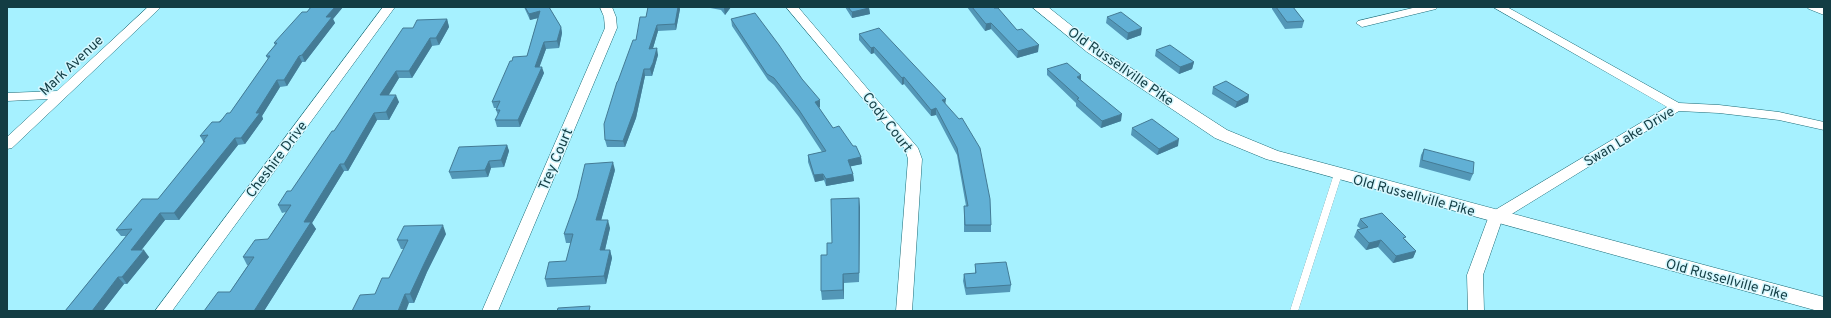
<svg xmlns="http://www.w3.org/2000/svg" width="1831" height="318" viewBox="0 0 1831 318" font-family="Overpass,sans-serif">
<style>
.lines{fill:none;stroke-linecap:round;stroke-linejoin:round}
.service-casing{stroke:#1c6c78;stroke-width:8}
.minor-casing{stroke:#1c6c78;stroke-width:1}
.tertiary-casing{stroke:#1c6c78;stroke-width:1}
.service{stroke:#fff;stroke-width:8}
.minor{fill:#fff;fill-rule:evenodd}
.tertiary{fill:#fff;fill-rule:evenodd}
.wall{fill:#5397b7}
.shaded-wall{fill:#447b95}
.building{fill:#61b0d5;stroke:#447b95}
.labels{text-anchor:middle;stroke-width:3;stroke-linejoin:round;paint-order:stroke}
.street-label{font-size:14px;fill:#133d44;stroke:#d4f7fe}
</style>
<rect width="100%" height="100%" fill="#a6f1ff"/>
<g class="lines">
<defs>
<path id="service" d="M 1294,311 L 1338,174"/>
<path id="minor" d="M 148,7 L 161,7 L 12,148 L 7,149 L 7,137 L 48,99 L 7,101 L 7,93 L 57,91 Z
M 383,7 L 395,7 L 172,311 L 155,311 Z
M 600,7 L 612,7 L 616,17 L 617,28 L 498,311 L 482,311 L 605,28 L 604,17 Z
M 786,7 L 798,7 L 918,148 L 922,159 L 912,311 L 896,311 L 908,159 L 905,149 Z
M 1417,7 L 1438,7 L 1436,9 L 1362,27 L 1356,23 L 1358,21 Z
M 1493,7 L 1507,7 L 1679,103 L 1719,105 L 1779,112 L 1824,122 L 1824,130 L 1779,120 L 1719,113 L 1679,111 L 1502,220 L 1483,275 L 1484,311 L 1468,311 L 1467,275 L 1490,213 L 1667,107 Z
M 1807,7 L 1824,8 L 1824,15 L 1809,9 Z"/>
<path id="tertiary" d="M 1032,7 L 1048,7 L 1097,46 L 1227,130 L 1278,151 L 1824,297 L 1824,311 L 1818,311 L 1266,159 L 1215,138 L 1087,52 Z"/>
</defs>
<use href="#service" class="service-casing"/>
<use href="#minor" class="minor-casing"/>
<use href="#tertiary" class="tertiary-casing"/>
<use href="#service" class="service"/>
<use href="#minor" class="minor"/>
<use href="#tertiary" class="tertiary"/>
</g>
<path class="wall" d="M 311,7 L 343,7 L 333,19 L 335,23 L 305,62 L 302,62 L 287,86 L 280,87 L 262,116 L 263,119 L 245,144 L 238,145 L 179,220 L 165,220 L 141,250 L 149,257 L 127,284 L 124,284 L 103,311 L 65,311 L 126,236 L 121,236 L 116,230 L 158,199 L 204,143 L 203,141 L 200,136 L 230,113 L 268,59 L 266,56 L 275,45 L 274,43 L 307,12 Z
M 524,7 L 549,7 L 561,27 L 562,33 L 559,48 L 546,49 L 539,67 L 544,73 L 520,127 L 497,127 L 495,120 L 498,115 L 496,110 L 497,108 L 494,108 L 492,102 L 512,61 L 527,56 L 538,18 L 530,20 Z
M 648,7 L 679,7 L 680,9 L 676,30 L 658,31 L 653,48 L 658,55 L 652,76 L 645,76 L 636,118 L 625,147 L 607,147 L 605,140 L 618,81 L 646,17 Z
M 705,7 L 731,7 L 725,15 L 721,10 Z
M 845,7 L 869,7 L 869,8 L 870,14 L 852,18 Z
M 967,7 L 993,7 L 1017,30 L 1038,52 L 1017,58 L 991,29 L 985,31 Z
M 1272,7 L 1293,7 L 1304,21 L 1302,28 L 1285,29 L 1272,9 Z
M 1107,17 L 1141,35 L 1127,40 L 1106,23 Z
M 447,19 L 449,27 L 439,45 L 432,46 L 412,78 L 399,78 L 388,95 L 399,102 L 389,120 L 377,120 L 348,171 L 344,171 L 312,223 L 316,229 L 264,311 L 204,311 L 230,292 L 248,265 L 247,265 L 243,257 L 268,239 L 286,212 L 282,213 L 278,205 L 291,191 L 334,131 L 413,28 Z
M 731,19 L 820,107 L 819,108 L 833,128 L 853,146 L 861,157 L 862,164 L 850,166 L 853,174 L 854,181 L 826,186 L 824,180 L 815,182 L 808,162 L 808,155 L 822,152 L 799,117 L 774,85 L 768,80 L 732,26 Z
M 859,34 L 945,104 L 991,225 L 991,232 L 964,232 L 964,206 L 966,206 L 957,155 L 936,115 L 931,116 L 904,84 L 902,85 L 874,53 L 871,54 L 859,40 Z
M 1156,50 L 1194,62 L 1192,69 L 1179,74 L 1155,56 Z
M 1047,69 L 1081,80 L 1121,121 L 1101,128 L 1076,106 L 1076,103 L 1047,75 Z
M 1213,87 L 1249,95 L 1248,102 L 1235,108 L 1212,94 Z
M 1132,128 L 1178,146 L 1157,155 L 1131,135 Z
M 507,145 L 509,151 L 504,167 L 491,168 L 488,177 L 452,179 L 449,172 Z
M 1424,149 L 1473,174 L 1470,181 L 1419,167 L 1421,155 Z
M 615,170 L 601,220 L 610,228 L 605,250 L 610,250 L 612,258 L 606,284 L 547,287 L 545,279 L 566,261 L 571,243 L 566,243 L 564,234 Z
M 860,207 L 859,282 L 844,283 L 844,299 L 822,300 L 821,291 L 832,243 Z
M 1360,219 L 1405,239 L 1416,251 L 1413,258 L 1393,263 L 1378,247 L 1366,250 L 1354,237 L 1357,230 L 1361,229 L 1357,226 Z
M 446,234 L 427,272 L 414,303 L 409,303 L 375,294 L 389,278 L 404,249 L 401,249 L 397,240 Z
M 975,264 L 1011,285 L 1010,292 L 966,295 L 963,281 L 964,274 L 975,273 Z"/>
<path class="shaded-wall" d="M 335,7 L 343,7 L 333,19 L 335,23 L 305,62 L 302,55 L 326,17 Z
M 678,7 L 679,7 L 680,9 L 676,30 L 675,24 Z
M 725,7 L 731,7 L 725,15 L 724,8 Z
M 869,8 L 870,14 L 852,18 L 852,12 Z
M 540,11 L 542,17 L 530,20 L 529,14 Z
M 447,19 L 449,27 L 439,45 L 436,38 Z
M 991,23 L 991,29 L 985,31 L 986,24 Z
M 657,25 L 658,31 L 651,55 L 649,49 Z
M 561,27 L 562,33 L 559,48 L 557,41 Z
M 1142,28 L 1141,35 L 1127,40 L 1128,33 Z
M 430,38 L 432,46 L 412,78 L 409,71 Z
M 544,42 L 546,49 L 537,74 L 535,67 Z
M 1039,45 L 1038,52 L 1017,58 L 1018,51 Z
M 874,47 L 874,53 L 871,54 L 871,48 Z
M 657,48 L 658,55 L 652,76 L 650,69 Z
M 299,56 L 302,62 L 287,86 L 284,80 Z
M 1194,62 L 1192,69 L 1179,74 L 1180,67 Z
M 542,67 L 544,73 L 520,127 L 518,120 Z
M 644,69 L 645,76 L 636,118 L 625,147 L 623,141 Z
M 396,71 L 399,78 L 384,103 L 380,95 Z
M 1081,75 L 1081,82 L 1077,77 Z
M 904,77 L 904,84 L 902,85 L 902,78 Z
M 277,80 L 280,87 L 262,116 L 263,119 L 245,144 L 241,138 L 256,113 Z
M 396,95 L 399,102 L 389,120 L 386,112 Z
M 1249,95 L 1248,102 L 1235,108 L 1237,102 Z
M 946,99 L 945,106 L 942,100 Z
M 820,100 L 820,107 L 815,109 L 815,102 Z
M 936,108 L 936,115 L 931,116 L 931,110 Z
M 374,113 L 377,120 L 348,171 L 344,164 Z
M 1122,114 L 1121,121 L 1101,128 L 1102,121 Z
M 235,138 L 238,145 L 179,220 L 174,213 Z
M 1179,139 L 1178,146 L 1157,155 L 1159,149 Z
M 507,145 L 509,151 L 504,167 L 501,160 Z
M 861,157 L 862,164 L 848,167 L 848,160 Z
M 489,161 L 491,168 L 488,177 L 485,170 Z
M 613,162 L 615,170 L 599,228 L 596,220 Z
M 340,164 L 344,171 L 312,223 L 316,229 L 264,311 L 254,311 L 304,222 Z
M 823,174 L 824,180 L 815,182 L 814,175 Z
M 853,174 L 854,181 L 826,186 L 826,179 Z
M 859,198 L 860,207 L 859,282 Z
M 160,213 L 165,220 L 136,257 L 131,250 Z
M 608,220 L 610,228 L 603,258 L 600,250 Z
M 443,225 L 446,234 L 427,272 L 414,303 L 410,294 L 424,264 Z
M 1381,240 L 1378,247 L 1366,250 L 1369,243 Z
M 144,250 L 149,257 L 127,284 L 122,277 Z
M 610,250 L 612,258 L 606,284 L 604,276 Z
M 1416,251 L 1413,258 L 1393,263 L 1396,256 Z
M 843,274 L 844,283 L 844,299 L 843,290 Z
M 118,277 L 124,284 L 103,311 L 92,311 Z
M 405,294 L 409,303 L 406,311 L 398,311 Z"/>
<path class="building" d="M 311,7 L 335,7 L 326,17 L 332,17 L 302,55 L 299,56 L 284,80 L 277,80 L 256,113 L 260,113 L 241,138 L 235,138 L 174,213 L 160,213 L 131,250 L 144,250 L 122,277 L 118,277 L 92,311 L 65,311 L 132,229 L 116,230 L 142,199 L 158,199 L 205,141 L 203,141 L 208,135 L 200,136 L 212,122 L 220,122 L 227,113 L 230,113 L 270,56 L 266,56 L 277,43 L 274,43 L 302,12 L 307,12 Z
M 525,7 L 549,7 L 561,27 L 557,41 L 544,42 L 535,67 L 542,67 L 518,120 L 495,120 L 500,110 L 496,110 L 500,101 L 492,102 L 510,61 L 512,61 L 513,57 L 527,56 L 540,11 L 529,14 Z
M 648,7 L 678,7 L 675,24 L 657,25 L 649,49 L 657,48 L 653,63 L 650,69 L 644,69 L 634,111 L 623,141 L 605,140 L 604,124 L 617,82 L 618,81 L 633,40 L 636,40 L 640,17 L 646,17 Z
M 848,7 L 869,7 L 869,8 L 852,12 Z
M 972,7 L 993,7 L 994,8 L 998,8 L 1017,30 L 1022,29 L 1039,45 L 1018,51 L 991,23 L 986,24 Z
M 1276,7 L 1293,7 L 1304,21 L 1287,22 Z
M 1121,12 L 1142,28 L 1128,33 L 1107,17 Z
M 755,13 L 779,45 L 802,79 L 820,100 L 815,102 L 833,128 L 839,126 L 853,146 L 856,146 L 861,157 L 848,160 L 853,174 L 826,179 L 823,174 L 814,175 L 808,155 L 826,151 L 799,110 L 774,78 L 767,74 L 731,19 Z
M 447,19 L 436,38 L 430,38 L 409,71 L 396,71 L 380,95 L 396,95 L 386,112 L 374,113 L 344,164 L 340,164 L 304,222 L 311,222 L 254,311 L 204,311 L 218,292 L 230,292 L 254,257 L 243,257 L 255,240 L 268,239 L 291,205 L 278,205 L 287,191 L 291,191 L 332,131 L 334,131 L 403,28 L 413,28 L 417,20 Z
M 879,28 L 946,99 L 942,100 L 959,119 L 962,118 L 980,148 L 990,199 L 991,225 L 965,225 L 964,206 L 968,206 L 957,148 L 936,108 L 931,110 L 904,77 L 902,78 L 874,47 L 871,48 L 859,34 Z
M 1170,45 L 1194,62 L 1180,67 L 1156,50 Z
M 1067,63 L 1081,75 L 1077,77 L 1122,114 L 1102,121 L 1077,99 L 1079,98 L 1047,69 Z
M 1226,81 L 1249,95 L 1237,102 L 1213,87 Z
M 1152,119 L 1179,139 L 1159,149 L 1132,128 Z
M 507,145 L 501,160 L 489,161 L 485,170 L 449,172 L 459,147 Z
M 1424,149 L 1474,162 L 1473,174 L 1422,160 Z
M 613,162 L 596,220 L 608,220 L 600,250 L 610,250 L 604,276 L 545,279 L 549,262 L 566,261 L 573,234 L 564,234 L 577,198 L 585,164 Z
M 859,198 L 859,273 L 843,274 L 843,290 L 821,291 L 821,255 L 827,255 L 827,243 L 832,243 L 831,199 Z
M 1382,213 L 1406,237 L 1403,238 L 1416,251 L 1396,256 L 1381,240 L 1369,243 L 1357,230 L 1368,227 L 1360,219 Z
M 443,225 L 424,264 L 410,294 L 405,294 L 398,311 L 352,311 L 360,295 L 375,294 L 382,278 L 389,278 L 408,240 L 397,240 L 404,226 Z
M 1006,262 L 1011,285 L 966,288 L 964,274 L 976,273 L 975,264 Z
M 590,306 L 589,311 L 557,311 L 558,308 Z"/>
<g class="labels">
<g class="street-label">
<text transform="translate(71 65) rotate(-43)" y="5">Mark Avenue</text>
<text transform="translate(1121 66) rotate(35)" y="5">Old Russellville Pike</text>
<text transform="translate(888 122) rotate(52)" y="5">Cody Court</text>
<text transform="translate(1629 136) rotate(-31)" y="5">Swan Lake Drive</text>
<text transform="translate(276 159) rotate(-53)" y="5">Cheshire Drive</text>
<text transform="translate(555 159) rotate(-67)" y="5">Trey Court</text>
<text transform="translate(1414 195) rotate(15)" y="5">Old Russellville Pike</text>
<text transform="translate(1727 279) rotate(15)" y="5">Old Russellville Pike</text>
</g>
</g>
<rect width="1831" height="318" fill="none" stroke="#133d44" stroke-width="16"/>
</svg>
